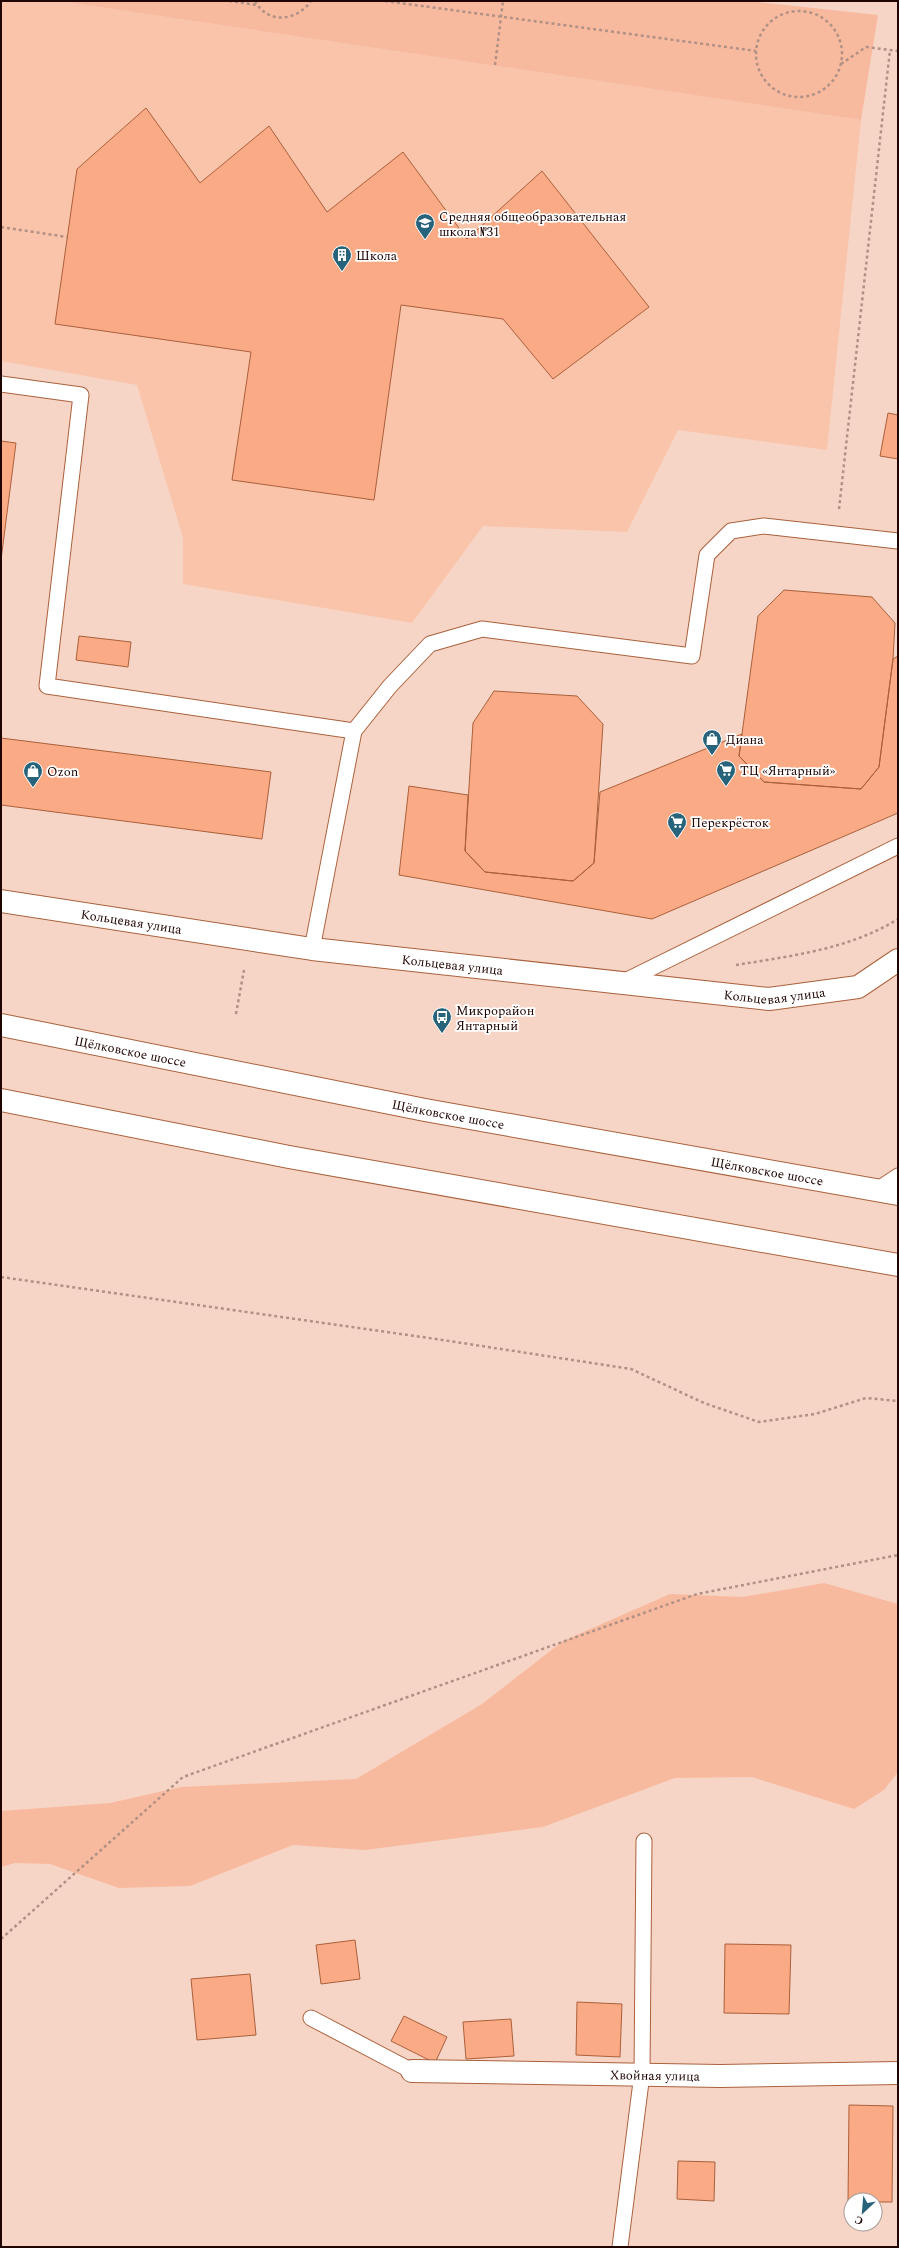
<svg xmlns="http://www.w3.org/2000/svg" width="899" height="2248" viewBox="0 0 899 2248" font-family="Spectral,serif">
<style>
.built{fill:#fac4ab}
.green{fill:#f8ba9e}
.building{fill:#faaa84;stroke:#aa603c}
.lines{fill:none;stroke-linecap:round;stroke-linejoin:round}
.service-casing{stroke:#aa613c;stroke-width:17}
.minor-casing{stroke:#aa613c;stroke-width:24}
.primary-casing{stroke:#aa613c;stroke-width:24}
.path{stroke:#b19186;stroke-width:2.5;stroke-dasharray:3 3;stroke-linecap:butt}
.service{stroke:#fff;stroke-width:15}
.minor{stroke:#fff;stroke-width:22}
.primary{stroke:#fff;stroke-width:22}
.labels{text-anchor:middle;stroke-width:3.5;stroke-linejoin:round;paint-order:stroke}
.poi-label{font-size:13px;fill:#1f0400;stroke:#fff;text-anchor:start}
.street-label{font-size:13px;fill:#1f0400;stroke:#fff}
</style>
<rect width="100%" height="100%" fill="#f7d5c6"/>
<path class="built" d="M 1,1 L 59,1 L 861,120 L 827,450 L 678,430 L 627,532 L 483,526 L 412,623 L 183,584 L 183,538 L 137,385 L 1,361 Z"/>
<path class="green" d="M 59,1 L 749,1 L 878,15 L 861,120 Z
M 824,1583 L 898,1604 L 898,1772 L 884,1790 L 854,1809 L 752,1777 L 675,1778 L 543,1827 L 365,1850 L 293,1845 L 190,1886 L 119,1888 L 50,1864 L 15,1863 L 1,1867 L 1,1811 L 110,1803 L 181,1787 L 356,1779 L 482,1704 L 563,1641 L 670,1594 L 743,1597 Z"/>
<path class="building" d="M 146,108 L 200,183 L 269,126 L 327,212 L 403,152 L 467,239 L 542,171 L 649,307 L 553,379 L 503,319 L 401,305 L 374,500 L 232,480 L 251,352 L 55,324 L 77,169 Z
M 888,413 L 898,415 L 898,459 L 880,456 Z
M 1,441 L 16,443 L 1,560 Z
M 784,590 L 872,597 L 895,623 L 893,659 L 879,767 L 861,789 L 764,782 L 739,756 L 758,616 Z
M 79,636 L 131,642 L 128,667 L 76,660 Z
M 898,656 L 898,813 L 652,919 L 399,875 L 409,786 L 468,795 L 465,851 L 485,872 L 573,881 L 594,863 L 600,792 L 742,734 L 739,756 L 764,782 L 861,789 L 879,767 L 893,659 Z
M 494,691 L 577,696 L 603,724 L 594,863 L 573,881 L 485,872 L 465,851 L 473,723 Z
M 1,738 L 271,772 L 262,839 L 1,805 Z
M 355,1940 L 360,1979 L 321,1984 L 316,1945 Z
M 725,1944 L 791,1945 L 789,2014 L 724,2013 Z
M 250,1974 L 256,2035 L 197,2040 L 191,1979 Z
M 577,2002 L 622,2004 L 620,2057 L 576,2055 Z
M 404,2016 L 447,2037 L 435,2063 L 391,2041 Z
M 511,2019 L 514,2056 L 466,2059 L 463,2022 Z
M 849,2105 L 893,2106 L 892,2202 L 875,2202 L 875,2200 L 851,2200 L 848,2202 Z
M 678,2161 L 715,2162 L 714,2201 L 677,2199 Z"/>
<g class="lines">
<defs>
<path id="service" d="M 1,384 L 81,395 L 47,686 L 354,731 L 312,949
M 354,731 L 390,686 L 430,644 L 482,629 L 692,656 L 707,555 L 731,531 L 764,526 L 898,541
M 621,983 L 898,846
M 877,1190 L 898,1176
M 311,2018 L 412,2071
M 620,2247 L 642,2074 L 644,1841"/>
<g id="minor">
<path id="s1" d="M 1,901 L 312,949 L 769,999 L 858,987 L 898,960"/>
<path id="s2" d="M 412,2071 L 720,2076 L 898,2073"/>
</g>
<g id="primary">
<path id="s3" d="M 1,1025 L 425,1110 L 898,1194"/>
<path d="M 1,1100 L 289,1157 L 898,1265"/>
</g>
</defs>
<use href="#service" class="service-casing"/>
<use href="#minor" class="minor-casing"/>
<use href="#primary" class="primary-casing"/>
<path class="path" d="M 229,1 L 257,5
M 255,1 C 268,25 297,21 311,1
M 385,1 L 756,51
M756 54a43 43 0 1 1 86 0a43 43 0 1 1-86 0Z
M 841,64 L 866,47 L 898,51
M 495,65 L 503,1
M 1,227 L 67,237
M 839,509 L 890,50
M 736,965 C 791,956 850,949 898,919
M 236,1014 L 244,970
M 1,1277 L 436,1339 L 631,1369 L 704,1403 L 759,1422 L 815,1414 L 866,1398 L 898,1401
M 1,1939 L 183,1777 L 697,1594 L 898,1555"/>
<use href="#service" class="service"/>
<use href="#minor" class="minor"/>
<use href="#primary" class="primary"/>
</g>
<defs>
<symbol id="school-pin" viewBox="-11 -11 22 30"><path d="M0 17L-7.5 6A9.5 9.5 0 1 1 7.5 6Z" fill="#27647b" stroke="#fff"/><path d="M0-5L7-2L0 1L-7-2ZM-4 1L0 2.5L4 1V4Q0 6-4 4Z" fill="#fff"/></symbol>
<symbol id="building-pin" viewBox="-11 -11 22 30"><path d="M0 17L-7.5 6A9.5 9.5 0 1 1 7.5 6Z" fill="#27647b" stroke="#fff"/><path d="M-4-6H4V6H1V3H-1V6H-4ZM-2.5-4.3h1.7v1.8h-1.7ZM.8-4.3h1.7v1.8H.8ZM-2.5-1h1.7V.8h-1.7ZM.8-1h1.7V.8H.8Z" fill="#fff"/></symbol>
<symbol id="shop-pin" viewBox="-11 -11 22 30"><path d="M0 17L-7.5 6A9.5 9.5 0 1 1 7.5 6Z" fill="#27647b" stroke="#fff"/><path d="M-5-2.5h2.3a2.7 3.5 0 0 1 5.4 0H5L5.5 6h-11ZM-1.5-2.5h3a1.5 2.3 0 0 0-3 0Z" fill="#fff"/></symbol>
<symbol id="supermarket-pin" viewBox="-11 -11 22 30"><path d="M0 17L-7.5 6A9.5 9.5 0 1 1 7.5 6Z" fill="#27647b" stroke="#fff"/><path d="M-6-5.5h2.5l.6 2H6L4.5 2H-2.5L-4.4-4H-6ZM-1.5 3.2a1.3 1.3 0 1 0 .1 0ZM3 3.2a1.3 1.3 0 1 0 .1 0Z" fill="#fff"/></symbol>
<symbol id="bus-pin" viewBox="-11 -11 22 30"><path d="M0 17L-7.5 6A9.5 9.5 0 1 1 7.5 6Z" fill="#27647b" stroke="#fff"/><path d="M-5-6H5V4H4V6H2V4H-2V6H-4V4H-5ZM-3.5-4V0h7V-4ZM-3.5 1.2v1.5H-2V1.2ZM2 1.2v1.5H3.5V1.2Z" fill="#fff"/></symbol>
</defs>
<g fill-rule="evenodd">
<use href="#school-pin" x="414" y="212" width="22" height="30"/>
<use href="#building-pin" x="331" y="244" width="22" height="30"/>
<use href="#shop-pin" x="701" y="728" width="22" height="30"/>
<use href="#supermarket-pin" x="715" y="759" width="22" height="30"/>
<use href="#shop-pin" x="22" y="760" width="22" height="30"/>
<use href="#supermarket-pin" x="666" y="811" width="22" height="30"/>
<use href="#bus-pin" x="431" y="1006" width="22" height="30"/>
</g>
<g class="labels">
<g class="poi-label">
<text x="439" y="221">Средняя общеобразовательная<tspan x="439" dy="15">школа №31</tspan></text>
<text x="356" y="260">Школа</text>
<text x="726" y="744">Диана</text>
<text x="740" y="775">ТЦ «Янтарный»</text>
<text x="47" y="776">Ozon</text>
<text x="691" y="827">Перекрёсток</text>
<text x="456" y="1015">Микрорайон<tspan x="456" dy="15">Янтарный</tspan></text>
</g>
<g class="street-label">
<text dy="5" stroke="none"><textPath href="#s1" startOffset="132">Кольцевая улица</textPath></text>
<text dy="5" stroke="none"><textPath href="#s1" startOffset="456">Кольцевая улица</textPath></text>
<text dy="5" stroke="none"><textPath href="#s1" startOffset="780">Кольцевая улица</textPath></text>
<text dy="5" stroke="none"><textPath href="#s3" startOffset="132">Щёлковское шоссе</textPath></text>
<text dy="5" stroke="none"><textPath href="#s3" startOffset="456">Щёлковское шоссе</textPath></text>
<text dy="5" stroke="none"><textPath href="#s3" startOffset="780">Щёлковское шоссе</textPath></text>
<text dy="5" stroke="none"><textPath href="#s2" startOffset="243">Хвойная улица</textPath></text>
</g>
</g>
<rect width="899" height="2248" fill="none" stroke="#1f0400" stroke-width="4"/>
<g transform="translate(863 2212) rotate(206)"><circle r="19" fill="#ffffff" stroke="#a59b99"/>
<path d="M0-3L7 15L0 10L-7 15Z" fill="#27647b"/>
<text y="-6" font-size="11" font-weight="bold" text-anchor="middle" fill="#1f0400">С</text>
</g>
</svg>
